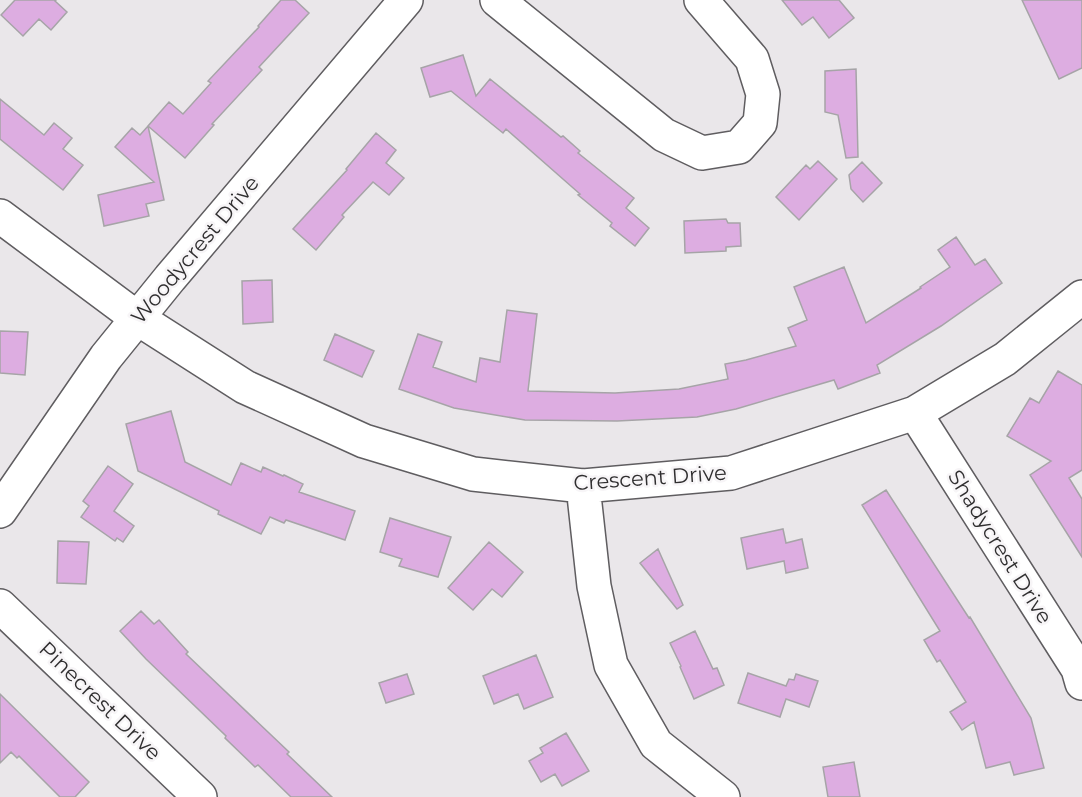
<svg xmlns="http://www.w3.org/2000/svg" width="1082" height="797" viewBox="0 0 1082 797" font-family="Montserrat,sans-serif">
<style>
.building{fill:#ddade1;stroke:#a6a4a7;stroke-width:1.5}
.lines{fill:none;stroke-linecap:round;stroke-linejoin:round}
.minor-casing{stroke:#5f5d60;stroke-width:36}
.minor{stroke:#fff;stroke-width:33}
.labels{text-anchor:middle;stroke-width:5;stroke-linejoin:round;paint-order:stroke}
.street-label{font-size:21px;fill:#302f30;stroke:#f7f5f7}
</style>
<rect width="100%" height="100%" fill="#eae7ea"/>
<path class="building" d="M 15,0 L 56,0 L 55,1 L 67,12 L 51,30 L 39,19 L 23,36 L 1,15 Z
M 281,0 L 295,0 L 309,13 L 259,67 L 262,70 L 212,124 L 214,125 L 185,158 L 148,126 L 169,102 L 183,114 L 211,83 L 208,81 L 259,27 L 258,26 Z
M 782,0 L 839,0 L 854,18 L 829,38 L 813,17 L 802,25 Z
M 1022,0 L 1082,0 L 1082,68 L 1059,79 Z
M 463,55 L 476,96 L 490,79 L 561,137 L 563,136 L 580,151 L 578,153 L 634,198 L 626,208 L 649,228 L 635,246 L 610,226 L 612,223 L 578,195 L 580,194 L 506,129 L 503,133 L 451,91 L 430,97 L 421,68 Z
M 856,69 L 858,157 L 846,158 L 838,115 L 825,112 L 825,71 Z
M 0,99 L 44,135 L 54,123 L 72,138 L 63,149 L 83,165 L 63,190 L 0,139 Z
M 148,126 L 164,200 L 146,204 L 149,216 L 104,226 L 98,195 L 154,182 L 115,147 L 132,128 L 140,135 Z
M 376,133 L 396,150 L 386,163 L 404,178 L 389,195 L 373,182 L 342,215 L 344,217 L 316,250 L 293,229 L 347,170 L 346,169 Z
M 818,161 L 837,179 L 799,220 L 776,197 L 806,165 L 810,169 Z
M 862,162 L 882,183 L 863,202 L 851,189 L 849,175 Z
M 726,219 L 728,223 L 740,223 L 741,246 L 726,247 L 726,251 L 685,253 L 684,221 Z
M 956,237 L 975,265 L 985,259 L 1002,283 L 941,326 L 877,365 L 880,373 L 838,389 L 834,380 L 736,409 L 697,417 L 617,421 L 525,420 L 454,408 L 399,389 L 418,334 L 442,342 L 433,367 L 476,382 L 480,358 L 500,362 L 507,310 L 537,314 L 528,391 L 615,393 L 679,389 L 728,379 L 725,364 L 746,360 L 796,346 L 788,328 L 807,320 L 794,287 L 844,267 L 866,323 L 921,288 L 920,287 L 950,267 L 938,250 Z
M 272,280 L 273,322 L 243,324 L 242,281 Z
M 0,331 L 28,332 L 25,375 L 0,373 Z
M 335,334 L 374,351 L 362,377 L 324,360 Z
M 1058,371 L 1082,385 L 1082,470 L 1069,478 L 1082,499 L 1082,557 L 1030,475 L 1051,461 L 1007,436 L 1030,398 L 1039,403 Z
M 171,411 L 185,462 L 231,485 L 241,463 L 261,472 L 263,467 L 283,476 L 284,475 L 303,484 L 299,492 L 355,511 L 345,540 L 286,520 L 284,523 L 270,517 L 261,534 L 218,514 L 219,511 L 138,471 L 126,424 Z
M 108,466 L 133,484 L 114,511 L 134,526 L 123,542 L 117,538 L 115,541 L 81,517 L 89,506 L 83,501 Z
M 886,490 L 969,618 L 970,617 L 1031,718 L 1044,768 L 1014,775 L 1010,762 L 986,768 L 974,722 L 962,730 L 950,712 L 966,702 L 940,660 L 937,662 L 924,640 L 940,631 L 862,505 Z
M 390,518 L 451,537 L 438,577 L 399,566 L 402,559 L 380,552 Z
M 783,529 L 786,543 L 802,539 L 808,568 L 786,573 L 784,561 L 747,569 L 741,538 Z
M 58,541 L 89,542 L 86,584 L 57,583 Z
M 489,542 L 523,572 L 502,597 L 492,589 L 473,610 L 448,588 Z
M 658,549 L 683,605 L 677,609 L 640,563 Z
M 141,611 L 154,624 L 159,620 L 188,652 L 186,654 L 289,752 L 287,754 L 332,797 L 291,797 L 258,765 L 255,767 L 225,738 L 226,736 L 146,659 L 120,631 Z
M 695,631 L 713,669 L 717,668 L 724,685 L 694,699 L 680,667 L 681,666 L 670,643 Z
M 536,655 L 553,697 L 524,709 L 518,694 L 494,704 L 483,676 Z
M 748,673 L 786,686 L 789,679 L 794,680 L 796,674 L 818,681 L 809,707 L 786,699 L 780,717 L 738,703 Z
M 407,674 L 414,694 L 386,703 L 379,683 Z
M 0,694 L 89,782 L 75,797 L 60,797 L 19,756 L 17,758 L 11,752 L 0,763 Z
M 566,733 L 589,771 L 562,786 L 555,774 L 541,782 L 529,761 L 543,753 L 540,748 Z
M 854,762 L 860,797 L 828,797 L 823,767 Z"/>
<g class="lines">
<defs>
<path id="minor" d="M 497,0 L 664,135 L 702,153 L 739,147 L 760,123 L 763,94 L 752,59 L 701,0
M 0,216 L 137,318 L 245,387 L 364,441 L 473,474 L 583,486 L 731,473 L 915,413 L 1005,359 L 1082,297
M 915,413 L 1078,669 L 1082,683
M 583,486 L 594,586 L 611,665 L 656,744 L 723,797
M 0,511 L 106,357 L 170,278 L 406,0
M 0,606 L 200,797"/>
</defs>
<use href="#minor" class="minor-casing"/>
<use href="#minor" class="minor"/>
</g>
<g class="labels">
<g class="street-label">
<text transform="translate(195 250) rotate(-50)" y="7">Woodycrest Drive</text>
<text transform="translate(650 478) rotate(-4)" y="7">Crescent Drive</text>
<text transform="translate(1000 547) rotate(58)" y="7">Shadycrest Drive</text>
<text transform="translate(100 701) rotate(44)" y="7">Pinecrest Drive</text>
</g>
</g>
</svg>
